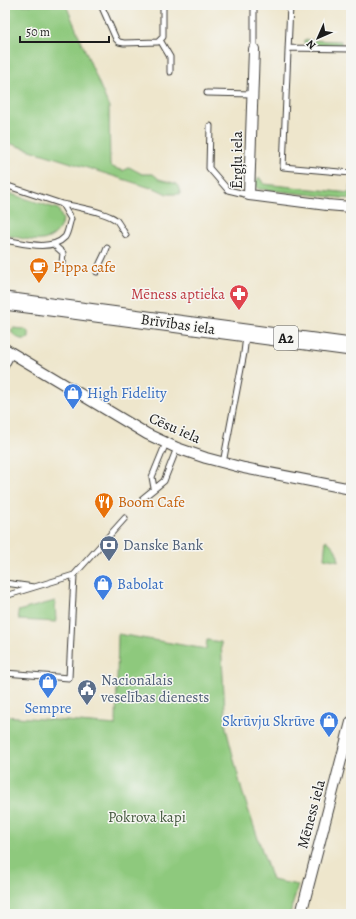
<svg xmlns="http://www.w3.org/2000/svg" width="356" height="919" viewBox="0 0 356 919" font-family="Alegreya,serif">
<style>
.green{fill:#8ec97d;stroke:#55724c}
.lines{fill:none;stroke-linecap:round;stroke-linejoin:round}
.service-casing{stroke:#3c3a36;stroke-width:7}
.minor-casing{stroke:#3c3a36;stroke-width:12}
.trunk-casing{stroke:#3c3a36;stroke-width:19}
.service{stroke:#fff;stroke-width:5}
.minor{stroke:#fff;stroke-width:10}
.trunk{stroke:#fff;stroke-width:17}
.labels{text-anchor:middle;stroke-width:3;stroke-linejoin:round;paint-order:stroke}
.shield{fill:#f6f6f2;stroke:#5d5d5c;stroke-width:1}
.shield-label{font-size:14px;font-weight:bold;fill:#1c1c1c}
.street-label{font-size:15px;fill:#1c1c1c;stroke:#f6f6f2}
.food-label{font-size:15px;fill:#c56008;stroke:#f6f6f2;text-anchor:start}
.health-label{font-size:15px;fill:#be3a42;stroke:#f6f6f2;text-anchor:end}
.shop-label{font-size:15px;fill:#366cbe;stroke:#f6f6f2;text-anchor:start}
.service-label{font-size:15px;fill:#4e5e75;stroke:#f6f6f2;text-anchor:start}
.park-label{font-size:15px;fill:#44593e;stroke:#f6f6f2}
</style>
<rect width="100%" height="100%" fill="#f6f6f2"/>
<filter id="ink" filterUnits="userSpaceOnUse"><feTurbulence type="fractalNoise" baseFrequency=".025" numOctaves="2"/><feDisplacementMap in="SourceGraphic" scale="8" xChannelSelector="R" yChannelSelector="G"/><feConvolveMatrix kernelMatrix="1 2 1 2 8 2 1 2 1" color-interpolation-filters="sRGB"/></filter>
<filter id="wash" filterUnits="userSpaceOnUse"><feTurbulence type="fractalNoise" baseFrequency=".012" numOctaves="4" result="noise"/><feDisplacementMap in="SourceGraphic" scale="16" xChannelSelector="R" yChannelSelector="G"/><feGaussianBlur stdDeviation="0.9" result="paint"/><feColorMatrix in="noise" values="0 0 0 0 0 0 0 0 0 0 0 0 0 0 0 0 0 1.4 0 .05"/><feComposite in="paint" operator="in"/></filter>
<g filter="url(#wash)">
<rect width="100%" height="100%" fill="#eee6cc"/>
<path class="green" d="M 5,5 L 66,5 L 109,107 L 110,166 L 123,171 L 129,167 L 142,174 L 153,174 L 159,179 L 177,184 L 181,194 L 167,194 L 152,187 L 151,188 L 5,142 Z
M 304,40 L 341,41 L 341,46 L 340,47 L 307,46 L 304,43 Z
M 259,177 L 264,184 L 350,193 L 351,179 L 351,199 L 258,189 L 255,185 L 256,181 Z
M 5,192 L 58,209 L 63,220 C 53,250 29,239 5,235 Z
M 13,328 L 25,329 L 29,333 L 29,338 C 22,341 15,338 11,331 Z
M 326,540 C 334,546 337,550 339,561 L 324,558 Z
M 55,601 L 56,622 L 19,620 L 18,611 Z
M 118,634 L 206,649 L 207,640 L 221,642 L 226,728 L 242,791 L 272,880 L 298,885 L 290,914 L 5,914 L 5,716 L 116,725 Z"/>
</g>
<g filter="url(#ink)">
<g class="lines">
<defs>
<path id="service" d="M 101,5 L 116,39 L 119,42 L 124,43 L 158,42 L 163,37 L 163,5
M 254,5 L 254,49
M 290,5 L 283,167 L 351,173
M 160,40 L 170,57 L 170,72
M 288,48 L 351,49
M 207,93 L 253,94
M 210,126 L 209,168 L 228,190 L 249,195
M 5,185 L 62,204 L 71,219 C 69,224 68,233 65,237 C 51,252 23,243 5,240
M 62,204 C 74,206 110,213 117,221 C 120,225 123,231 126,235
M 54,245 L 63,253 L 62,263
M 97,272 C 99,263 104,257 107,248
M 5,367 L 12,354
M 223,463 L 244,353 L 246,336
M 154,488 L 152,477 L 166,443
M 143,498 L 164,481 L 177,448
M 5,583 L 34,587
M 5,596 L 74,575 L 125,518
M 5,673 L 69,678 L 74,575"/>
<path id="minor" d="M 254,49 L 249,195 L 327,205 L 351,207
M 5,349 L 147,434 L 177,448 L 206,458 L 244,468 L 351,489
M 301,914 L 351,722"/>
<path id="trunk" d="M 5,301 L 351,347"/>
</defs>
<use href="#service" class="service-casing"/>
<use href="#minor" class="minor-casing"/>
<use href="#trunk" class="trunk-casing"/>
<use href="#service" class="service"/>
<use href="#minor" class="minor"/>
<use href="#trunk" class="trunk"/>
</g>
</g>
<defs>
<symbol id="cafe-pin" viewBox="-11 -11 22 30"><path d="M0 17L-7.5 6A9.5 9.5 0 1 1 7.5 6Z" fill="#e8710a" stroke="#f6f6f2"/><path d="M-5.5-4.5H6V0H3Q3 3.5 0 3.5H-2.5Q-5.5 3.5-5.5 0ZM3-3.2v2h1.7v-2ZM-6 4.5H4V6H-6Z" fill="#fff"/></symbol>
<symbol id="pharmacy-pin" viewBox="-11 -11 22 30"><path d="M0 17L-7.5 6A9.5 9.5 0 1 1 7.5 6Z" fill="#e0444e" stroke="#f6f6f2"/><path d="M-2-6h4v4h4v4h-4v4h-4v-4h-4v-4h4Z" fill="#fff"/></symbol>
<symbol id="shop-pin" viewBox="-11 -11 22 30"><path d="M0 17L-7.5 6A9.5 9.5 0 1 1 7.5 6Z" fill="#3f7fe0" stroke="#f6f6f2"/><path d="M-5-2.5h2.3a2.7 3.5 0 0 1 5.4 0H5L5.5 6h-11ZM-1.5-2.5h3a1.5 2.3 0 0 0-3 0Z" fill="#fff"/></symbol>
<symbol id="restaurant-pin" viewBox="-11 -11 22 30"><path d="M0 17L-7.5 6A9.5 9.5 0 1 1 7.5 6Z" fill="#e8710a" stroke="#f6f6f2"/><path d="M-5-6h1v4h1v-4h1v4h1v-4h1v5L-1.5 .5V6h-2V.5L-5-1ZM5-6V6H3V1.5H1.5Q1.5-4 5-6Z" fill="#fff"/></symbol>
<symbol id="bank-pin" viewBox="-11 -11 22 30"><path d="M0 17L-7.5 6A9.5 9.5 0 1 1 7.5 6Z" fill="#5c6f8a" stroke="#f6f6f2"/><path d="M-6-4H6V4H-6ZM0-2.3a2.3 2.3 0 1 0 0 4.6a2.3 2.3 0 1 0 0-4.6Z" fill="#fff"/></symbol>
<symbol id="civic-pin" viewBox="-11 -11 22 30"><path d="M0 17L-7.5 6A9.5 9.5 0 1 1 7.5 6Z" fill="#5c6f8a" stroke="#f6f6f2"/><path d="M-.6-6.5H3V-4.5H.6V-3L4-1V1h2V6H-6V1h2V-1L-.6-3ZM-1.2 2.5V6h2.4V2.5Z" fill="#fff"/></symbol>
</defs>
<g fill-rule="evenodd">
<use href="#cafe-pin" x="28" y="256" width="22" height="30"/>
<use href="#pharmacy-pin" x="228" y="283" width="22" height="30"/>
<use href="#shop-pin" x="62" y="382" width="22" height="30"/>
<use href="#restaurant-pin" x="93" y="491" width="22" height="30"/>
<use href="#bank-pin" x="98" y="534" width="22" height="30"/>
<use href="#shop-pin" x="92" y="573" width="22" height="30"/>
<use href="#shop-pin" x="37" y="671" width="22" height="30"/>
<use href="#civic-pin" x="76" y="678" width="22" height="30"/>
<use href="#shop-pin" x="318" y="710" width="22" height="30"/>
</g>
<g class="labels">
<rect class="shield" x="274" y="326" width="24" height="24" rx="3"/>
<g class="shield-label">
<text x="286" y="343">A2</text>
</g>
<g class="street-label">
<text transform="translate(237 160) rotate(-90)" y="5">Ērgļu iela</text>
<text transform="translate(178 324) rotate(8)" y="5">Brīvības iela</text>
<text transform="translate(175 428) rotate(24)" y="5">Cēsu iela</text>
<text transform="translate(311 814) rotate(-75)" y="5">Mēness iela</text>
</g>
<g class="food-label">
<text x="53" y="272">Pippa cafe</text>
<text x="118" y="507">Boom Cafe</text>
</g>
<g class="health-label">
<text x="225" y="299">Mēness aptieka</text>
</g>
<g class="shop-label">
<text x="87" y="398">High Fidelity</text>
<text x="117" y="589">Babolat</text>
<text x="48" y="713" text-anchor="middle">Sempre</text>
<text x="315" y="726" text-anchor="end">Skrūvju Skrūve</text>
</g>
<g class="service-label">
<text x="123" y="550">Danske Bank</text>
<text x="101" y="685">Nacionālais<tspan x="101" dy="17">veselības dienests</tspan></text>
</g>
<g class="park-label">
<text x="147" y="822">Pokrova kapi</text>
</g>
</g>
<rect width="356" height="919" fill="none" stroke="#f6f6f2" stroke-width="20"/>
<g transform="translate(318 38) rotate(225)" stroke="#f6f6f2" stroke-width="3" paint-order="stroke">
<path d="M0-3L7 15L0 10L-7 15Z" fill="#1c1c1c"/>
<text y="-6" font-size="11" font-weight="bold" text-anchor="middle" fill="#1c1c1c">N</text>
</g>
<path d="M20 36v6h89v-6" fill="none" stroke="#1c1c1c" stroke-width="2"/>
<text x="26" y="36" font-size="12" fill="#1c1c1c" stroke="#f6f6f2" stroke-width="3" paint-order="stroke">50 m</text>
</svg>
